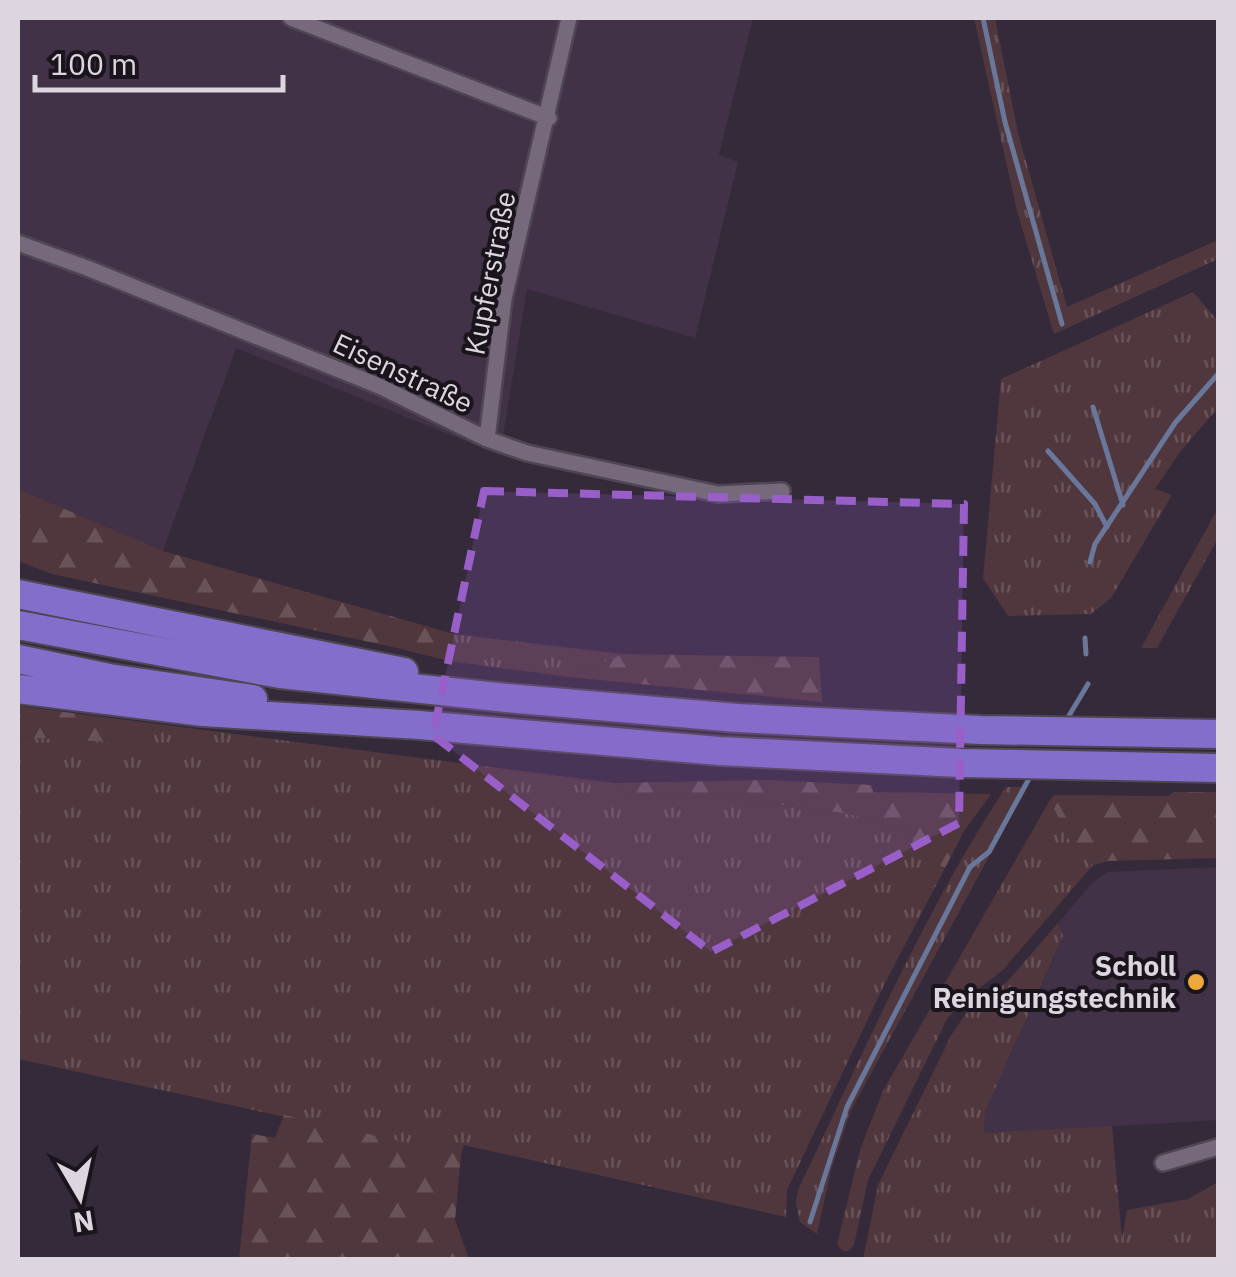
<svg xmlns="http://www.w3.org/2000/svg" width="1236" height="1277" viewBox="0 0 1236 1277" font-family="'IBM Plex Sans',sans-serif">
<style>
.built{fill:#413247}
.grass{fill:url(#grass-tufts)}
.forest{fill:url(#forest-firs)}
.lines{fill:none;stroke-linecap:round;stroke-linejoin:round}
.stream{stroke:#69779b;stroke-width:5}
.minor-casing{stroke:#4e4653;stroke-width:20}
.motorway-casing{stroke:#4e4653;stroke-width:32}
.minor{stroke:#75697b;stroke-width:15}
.motorway{stroke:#836fcb;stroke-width:28}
.marked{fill:#985fc9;fill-opacity:0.2;stroke:#985fc9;stroke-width:8;stroke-dasharray:20 12;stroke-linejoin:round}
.poi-dot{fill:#eea83c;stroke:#1a151c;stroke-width:4}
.labels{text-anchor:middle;stroke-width:8;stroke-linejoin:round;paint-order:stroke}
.street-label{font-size:28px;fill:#ddd6e0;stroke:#1a151c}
.poi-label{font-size:28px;font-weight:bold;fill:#ddd6e0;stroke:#1a151c;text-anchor:end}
</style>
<defs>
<pattern id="grass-tufts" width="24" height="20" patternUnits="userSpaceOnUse" patternTransform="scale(2.5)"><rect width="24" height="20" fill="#50373d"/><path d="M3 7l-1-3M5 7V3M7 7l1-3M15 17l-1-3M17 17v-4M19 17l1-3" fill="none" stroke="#695359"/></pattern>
<pattern id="forest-firs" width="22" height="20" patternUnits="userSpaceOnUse" patternTransform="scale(2.5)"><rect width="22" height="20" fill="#50373d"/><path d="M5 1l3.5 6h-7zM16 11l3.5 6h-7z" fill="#695359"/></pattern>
</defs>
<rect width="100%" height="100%" fill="#352a3a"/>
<path class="built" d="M 18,18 L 753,18 L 719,155 L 738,162 L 695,338 L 527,289 L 500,455 L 236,348 L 163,551 L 18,489 Z
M 1218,867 L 1218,1120 L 983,1134 L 985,1112 L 1063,937 L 1058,923 L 1093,882 L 1107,872 Z"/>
<path class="grass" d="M 974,18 L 995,18 L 1018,133 L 1067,307 L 1218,240 L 1218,259 L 1054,334 L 1017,211 Z
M 1193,292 L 1218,321 L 1218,408 L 1180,452 L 1155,489 L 1172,495 L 1111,598 L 1091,614 L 1008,616 L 983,578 L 1001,379 Z
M 1218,508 L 1218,538 L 1157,648 L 1141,648 Z
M 454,634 L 623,654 L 569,677 L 449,661 L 393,647 L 451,647 Z
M 111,718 L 614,783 L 628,795 L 738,799 L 850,814 L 904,830 L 925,857 L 945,868 L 885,983 L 787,1190 L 786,1217 L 464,1145 L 461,1155 L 18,1059 L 18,737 L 110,742 L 115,732 Z
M 1006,787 L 1027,787 L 851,1110 L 831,1170 L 817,1234 L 800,1222 L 796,1203 L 798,1190 C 863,1054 923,913 1006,787 Z
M 1050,800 L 1068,838 L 1093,865 L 1002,971 L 963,1000 L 947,1019 L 868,1180 L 854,1245 L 849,1251 L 843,1251 L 837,1245 L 860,1150 L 883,1091 Z
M 1058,923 L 1063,936 L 985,1112 L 984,1133 L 1112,1126 L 1122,1239 L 1127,1210 L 1188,1199 L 1218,1182 L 1218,1259 L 863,1259 L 878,1185 L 952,1034 L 967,1012 L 1007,982 Z"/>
<path class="forest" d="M 18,489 L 163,551 L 454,634 L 452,647 L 393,647 L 52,574 L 18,561 Z
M 623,654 L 819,657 L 822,702 L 569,677 Z
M 18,706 L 111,718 L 115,732 L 110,742 L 18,737 Z
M 769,780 L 872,785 L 873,792 L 991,794 L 964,831 L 945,868 L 925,857 L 904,830 L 850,814 L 738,799 L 628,795 L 614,783 Z
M 1174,792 L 1218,792 L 1218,858 L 1108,861 L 1093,865 L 1068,838 L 1050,800 L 1054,795 L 1168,796 Z
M 284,1115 L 461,1155 L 455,1220 L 469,1259 L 239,1259 L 252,1134 L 275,1138 Z"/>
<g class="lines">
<path class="stream" d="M 983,18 L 1005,122 L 1062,324
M 1093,407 L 1123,505
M 1048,451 L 1095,504 L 1107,527
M 1090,562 L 1095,544 L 1175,423 L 1218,374
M 1085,638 L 1086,654
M 1064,724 L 1088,684
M 810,1222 L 847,1107 L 970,867 L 989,852 L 1031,775"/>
<defs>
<path id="minor" d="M 291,18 L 549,118
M 18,243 L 87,268 L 379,386 L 487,439 L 527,453 L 718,494 L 782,491
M 487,439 L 504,299 L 569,18
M 1163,1163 L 1218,1147"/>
<path id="motorway" d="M 18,594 L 404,672
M 18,625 L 280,674 L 507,698 L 737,718 L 981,730 L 1218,734
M 18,659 L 109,678 L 253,699
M 18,689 L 203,712 L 419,725 L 719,751 L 961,763 L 1218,768"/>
</defs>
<use href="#minor" class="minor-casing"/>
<use href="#motorway" class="motorway-casing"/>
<use href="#minor" class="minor"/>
<use href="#motorway" class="motorway"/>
</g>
<path class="marked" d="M 484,491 L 964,504 L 959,823 L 711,952 L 433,735 Z"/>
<circle class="poi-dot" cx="1196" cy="982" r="10"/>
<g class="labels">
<g class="street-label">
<text transform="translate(490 273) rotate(-79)" y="10">Kupferstraße</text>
<text transform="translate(403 373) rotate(25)" y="10">Eisenstraße</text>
</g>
<g class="poi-label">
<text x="1176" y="976">Scholl<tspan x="1176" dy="32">Reinigungstechnik</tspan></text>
</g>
</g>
<rect width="1236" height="1277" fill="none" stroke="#ddd6e0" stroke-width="40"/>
<g transform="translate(80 1197) rotate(171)" stroke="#1a151c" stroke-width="8" paint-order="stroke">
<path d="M0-8L18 38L0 25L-18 38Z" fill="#ddd6e0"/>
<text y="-15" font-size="28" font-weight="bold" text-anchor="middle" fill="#ddd6e0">N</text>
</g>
<path d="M35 75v15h248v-15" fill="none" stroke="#ddd6e0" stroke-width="5"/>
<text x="50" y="75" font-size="30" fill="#ddd6e0" stroke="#1a151c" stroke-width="8" paint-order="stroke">100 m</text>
</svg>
